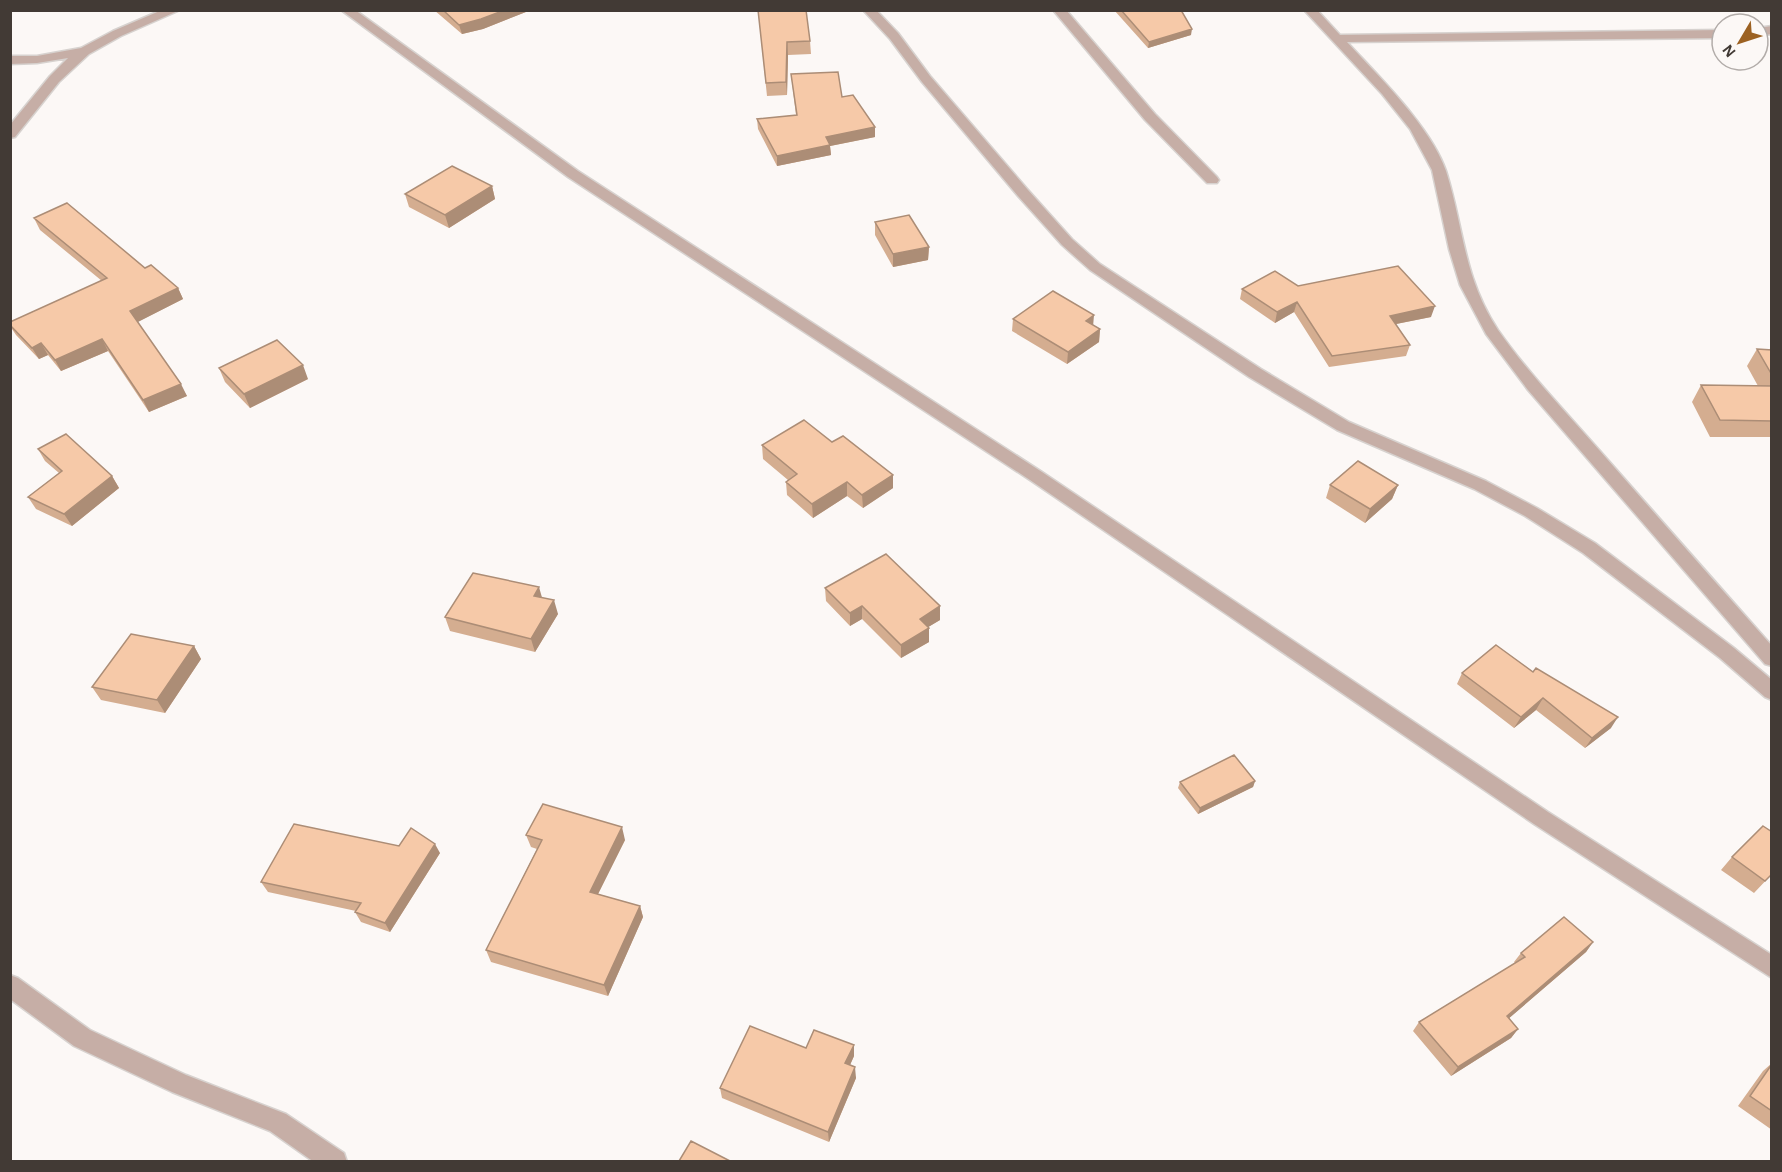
<svg xmlns="http://www.w3.org/2000/svg" width="1782" height="1172" viewBox="0 0 1782 1172" font-family="'Alegreya Sans',sans-serif">
<style>
.lines{fill:none;stroke-linecap:round;stroke-linejoin:round}
.minor-casing{stroke:#d7d2cf;stroke-width:3}
.minor{fill:#c6aea6;fill-rule:evenodd}
.wall{fill:#d4ad90}
.shaded-wall{fill:#ac8d76}
.building{fill:#f6c9a8;stroke:#ac8d76;stroke-width:1.5}
</style>
<rect width="100%" height="100%" fill="#fcf8f6"/>
<g class="lines">
<defs>
<path id="minor" d="M 162,10 L 180,10 L 121,36 L 89,54 L 59,82 L 15,137 L 10,138 L 10,125 L 50,76 L 68,58 L 37,63 L 10,64 L 10,56 L 37,56 L 81,48 L 113,31 Z
M 341,10 L 355,10 L 578,171 L 1042,472 L 1548,812 L 1772,955 L 1772,978 L 1534,824 L 1030,480 L 568,177 Z
M 863,10 L 876,10 L 898,33 L 930,76 L 1028,190 L 1072,239 L 1100,264 L 1261,369 L 1349,422 L 1486,481 L 1537,508 L 1595,543 L 1734,648 L 1772,680 L 1772,700 L 1765,697 L 1720,658 L 1583,553 L 1525,516 L 1474,489 L 1337,430 L 1249,377 L 1090,270 L 1062,245 L 1018,196 L 922,82 L 890,39 Z
M 1053,10 L 1066,10 L 1155,114 L 1217,177 L 1219,180 L 1217,183 L 1207,183 L 1145,120 Z
M 1304,10 L 1317,10 L 1340,35 L 1722,30 L 1722,38 L 1347,42 C 1379,77 1431,127 1446,171 C 1464,228 1463,277 1498,330 C 1528,373 1566,412 1600,451 C 1657,516 1714,581 1772,646 L 1772,666 L 1765,664 L 1528,390 L 1486,334 L 1460,285 L 1449,249 L 1432,170 L 1410,129 L 1382,94 Z
M 1772,26 L 1772,34 L 1758,36 L 1758,28 Z
M 10,975 L 18,978 L 90,1030 L 186,1075 L 286,1114 L 344,1153 L 347,1162 L 314,1162 L 270,1131 L 172,1092 L 74,1046 L 10,999 Z"/>
</defs>
<use href="#minor" class="minor-casing"/>
<use href="#minor" class="minor"/>
</g>
<path class="wall" d="M 434,10 L 531,10 L 483,29 L 462,34 Z
M 758,10 L 810,41 L 811,54 L 788,55 L 787,95 L 767,96 Z
M 1114,10 L 1181,10 L 1191,35 L 1148,48 Z
M 791,74 L 842,97 L 875,137 L 830,146 L 831,155 L 777,166 L 758,129 L 757,119 L 796,115 Z
M 492,186 L 495,199 L 449,228 L 409,207 L 405,194 Z
M 34,218 L 145,268 L 178,288 L 183,299 L 137,322 L 187,396 L 149,412 L 108,351 L 61,371 L 48,355 L 39,359 L 16,335 L 10,326 L 10,322 L 102,281 L 40,230 Z
M 875,222 L 929,247 L 928,260 L 893,267 L 875,235 Z
M 1298,286 L 1431,317 L 1396,324 L 1410,345 L 1406,356 L 1329,367 L 1294,312 L 1275,323 L 1240,299 L 1242,289 Z
M 1013,319 L 1093,325 L 1100,329 L 1099,342 L 1067,364 L 1012,331 Z
M 1772,346 L 1772,437 L 1710,437 L 1692,402 L 1701,385 L 1758,386 L 1747,366 L 1757,349 L 1769,350 Z
M 219,368 L 308,379 L 250,408 L 225,382 Z
M 832,442 L 893,475 L 893,488 L 863,508 L 847,496 L 813,518 L 787,495 L 786,482 L 788,480 L 763,459 L 762,445 Z
M 38,449 L 112,476 L 119,488 L 72,526 L 36,509 L 28,497 L 59,473 L 45,461 Z
M 1330,485 L 1398,485 L 1392,499 L 1365,523 L 1326,498 Z
M 825,588 L 940,606 L 940,620 L 928,627 L 929,642 L 901,658 L 862,619 L 850,626 L 826,601 Z
M 542,597 L 558,614 L 535,652 L 450,631 L 445,617 Z
M 1496,645 L 1611,728 L 1585,748 L 1536,710 L 1514,728 L 1457,684 L 1462,673 Z
M 194,646 L 201,659 L 165,713 L 101,700 L 92,687 Z
M 1255,781 L 1253,787 L 1198,814 L 1178,788 L 1180,782 Z
M 526,835 L 625,840 L 598,894 L 640,906 L 643,917 L 608,996 L 491,962 L 486,950 L 537,849 L 531,847 Z
M 399,846 L 440,853 L 390,932 L 361,922 L 355,912 L 356,911 L 268,892 L 261,882 Z
M 1732,857 L 1772,874 L 1754,893 L 1721,870 Z
M 1593,942 L 1586,952 L 1509,1018 L 1518,1029 L 1511,1038 L 1451,1076 L 1413,1031 L 1419,1022 L 1515,963 L 1514,962 L 1521,953 Z
M 854,1045 L 854,1056 L 850,1065 L 856,1078 L 829,1142 L 722,1098 L 720,1088 Z
M 1772,1063 L 1772,1130 L 1738,1106 L 1763,1071 Z"/>
<path class="shaded-wall" d="M 505,10 L 531,10 L 483,29 L 462,34 L 459,25 Z
M 1192,29 L 1191,35 L 1148,48 L 1149,42 Z
M 787,42 L 788,55 L 787,95 L 786,82 Z
M 875,127 L 875,137 L 830,146 L 831,155 L 777,166 L 777,156 L 826,137 Z
M 492,186 L 495,199 L 449,228 L 445,215 Z
M 929,247 L 928,260 L 893,267 L 893,254 Z
M 178,288 L 183,299 L 136,323 L 130,311 Z
M 1297,302 L 1294,312 L 1275,323 L 1277,312 Z
M 1435,306 L 1431,317 L 1386,326 L 1390,316 Z
M 1094,315 L 1093,327 L 1086,321 Z
M 1100,329 L 1099,342 L 1067,364 L 1068,352 Z
M 102,339 L 108,351 L 61,371 L 55,360 Z
M 41,343 L 48,355 L 39,359 L 32,348 Z
M 303,365 L 308,379 L 250,408 L 244,394 Z
M 181,384 L 187,396 L 149,412 L 143,400 Z
M 893,475 L 893,488 L 863,508 L 862,495 Z
M 112,476 L 119,488 L 72,526 L 64,514 Z
M 847,482 L 847,496 L 813,518 L 812,504 Z
M 1398,485 L 1392,499 L 1365,523 L 1370,509 Z
M 539,587 L 543,601 L 534,596 Z
M 554,600 L 558,614 L 535,652 L 531,639 Z
M 862,606 L 862,619 L 850,626 L 850,613 Z
M 940,606 L 940,620 L 920,632 L 920,619 Z
M 929,628 L 929,642 L 901,658 L 901,645 Z
M 194,646 L 201,659 L 165,713 L 157,700 Z
M 1543,698 L 1536,710 L 1514,728 L 1521,717 Z
M 1618,717 L 1611,728 L 1585,748 L 1592,738 Z
M 1255,781 L 1253,787 L 1198,814 L 1200,808 Z
M 622,827 L 625,840 L 593,904 L 590,892 Z
M 435,844 L 440,853 L 390,932 L 385,923 Z
M 640,906 L 643,917 L 608,996 L 604,985 Z
M 1593,942 L 1586,952 L 1500,1026 L 1507,1016 Z
M 1518,1029 L 1511,1038 L 1451,1076 L 1458,1067 Z
M 854,1045 L 854,1056 L 846,1074 L 845,1063 Z
M 855,1067 L 856,1078 L 829,1142 L 828,1132 Z"/>
<path class="building" d="M 443,10 L 505,10 L 481,19 L 459,25 Z
M 758,10 L 806,10 L 810,41 L 787,42 L 786,82 L 766,83 Z
M 1121,10 L 1181,10 L 1192,29 L 1149,42 Z
M 838,72 L 842,97 L 853,95 L 875,127 L 826,137 L 830,145 L 777,156 L 757,119 L 797,115 L 791,74 Z
M 452,166 L 492,186 L 445,215 L 405,194 Z
M 67,203 L 145,268 L 151,265 L 178,288 L 130,311 L 181,384 L 143,400 L 102,339 L 55,360 L 41,343 L 32,348 L 10,325 L 10,322 L 107,278 L 34,218 Z
M 909,215 L 929,247 L 893,254 L 875,222 Z
M 1398,266 L 1435,306 L 1390,316 L 1410,345 L 1332,356 L 1297,302 L 1277,312 L 1242,289 L 1275,271 L 1298,286 Z
M 1053,291 L 1094,315 L 1086,321 L 1100,329 L 1068,352 L 1013,319 Z
M 277,340 L 303,365 L 244,394 L 219,368 Z
M 1757,349 L 1772,350 L 1772,375 Z
M 1701,385 L 1772,386 L 1772,421 L 1720,420 Z
M 804,420 L 832,442 L 843,436 L 893,475 L 862,495 L 847,482 L 812,504 L 786,482 L 797,474 L 762,445 Z
M 66,434 L 112,476 L 64,514 L 28,497 L 62,471 L 38,449 Z
M 1358,461 L 1398,485 L 1370,509 L 1330,485 Z
M 886,554 L 940,606 L 920,619 L 929,628 L 901,645 L 862,606 L 850,613 L 825,588 Z
M 473,573 L 539,587 L 534,596 L 554,600 L 531,639 L 445,617 Z
M 131,634 L 194,646 L 157,700 L 92,687 Z
M 1496,645 L 1533,672 L 1536,668 L 1618,717 L 1592,738 L 1543,698 L 1521,717 L 1462,673 Z
M 1234,755 L 1255,781 L 1200,808 L 1180,782 Z
M 543,804 L 622,827 L 590,892 L 640,906 L 604,985 L 486,950 L 542,840 L 526,835 Z
M 294,824 L 399,846 L 411,828 L 435,844 L 385,923 L 355,912 L 361,903 L 261,882 Z
M 1763,826 L 1772,832 L 1772,874 L 1765,881 L 1732,857 Z
M 1564,917 L 1593,942 L 1507,1016 L 1518,1029 L 1458,1067 L 1419,1022 L 1525,957 L 1521,953 Z
M 750,1026 L 806,1048 L 814,1030 L 854,1045 L 845,1063 L 855,1067 L 828,1132 L 720,1088 Z
M 1772,1064 L 1772,1111 L 1750,1096 Z
M 691,1141 L 730,1161 L 679,1161 Z"/>
<rect width="1782" height="1172" fill="none" stroke="#423a35" stroke-width="24"/>
<g transform="translate(1740 42) rotate(231)"><circle r="28" fill="#fcf8f6" stroke="#b2aca9" stroke-width="1.5"/>
<path d="M0-4.5L10 22L0 15L-10 22Z" fill="#9c6122"/>
<text y="-9" font-size="16" font-weight="bold" text-anchor="middle" fill="#423a35">N</text>
</g>
</svg>
